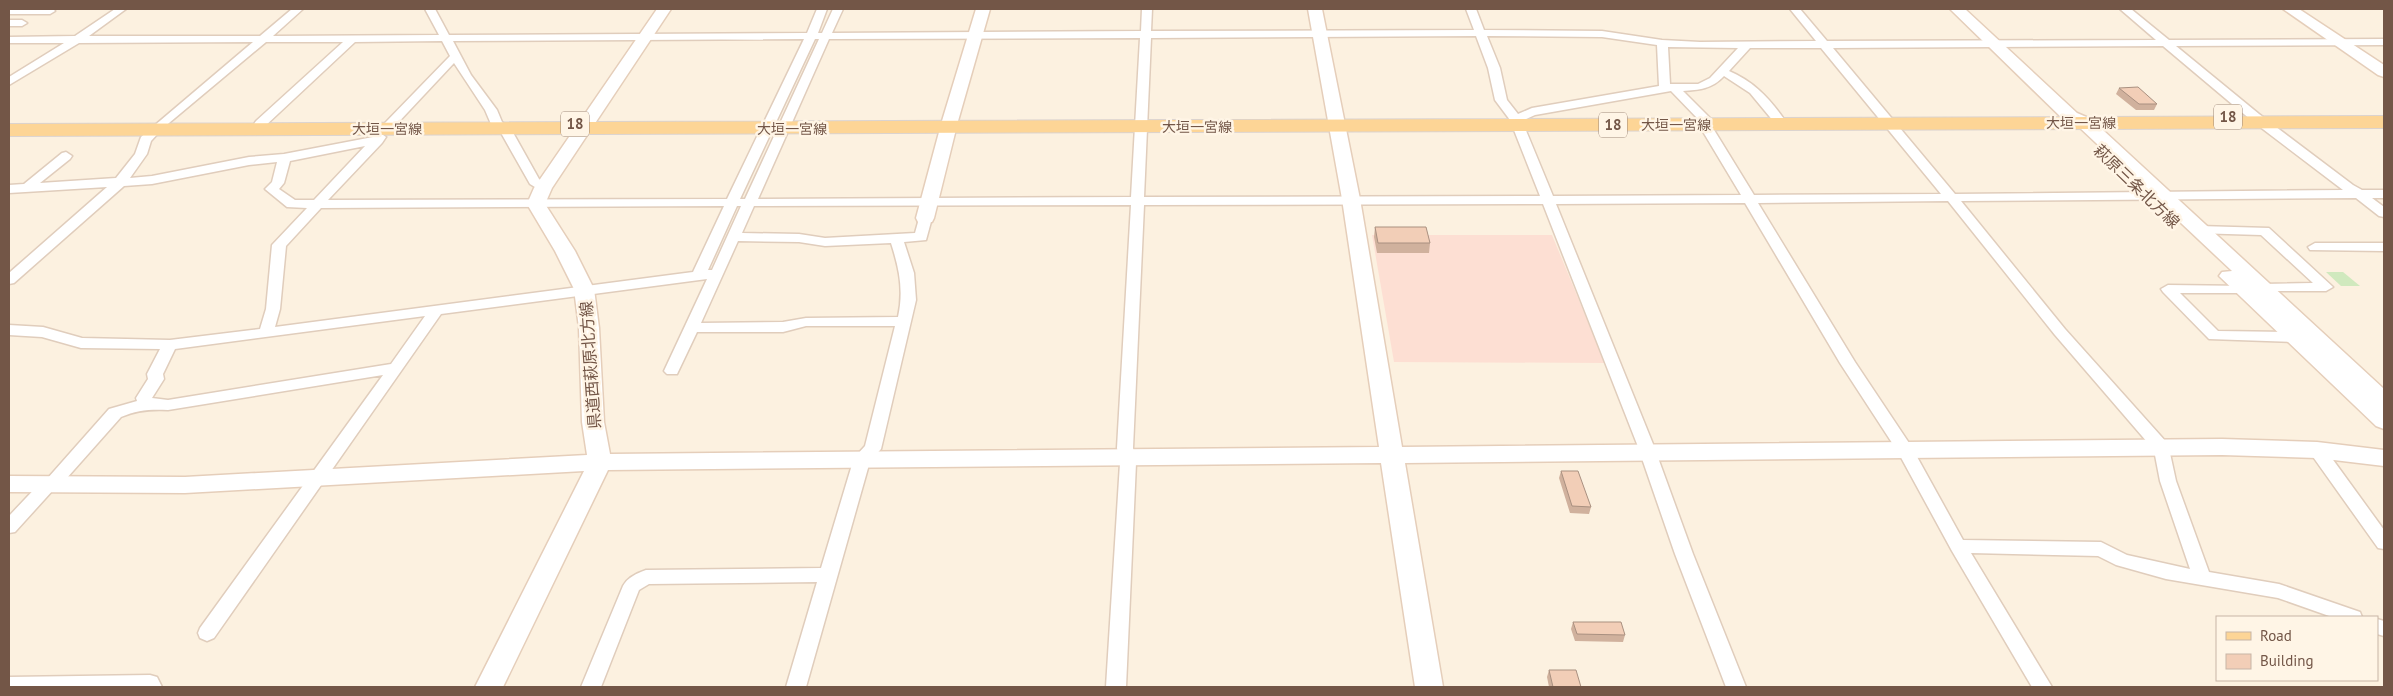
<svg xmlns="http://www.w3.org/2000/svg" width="2393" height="696" viewBox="0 0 2393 696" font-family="'PT Sans','Noto Sans JP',sans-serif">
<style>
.commercial{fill:#fddfd3}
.green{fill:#d0e9be}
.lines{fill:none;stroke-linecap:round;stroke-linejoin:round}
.street-casing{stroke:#e0cdbc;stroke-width:3}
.secondary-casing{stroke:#e5ceba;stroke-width:3}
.primary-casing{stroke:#dbd3cf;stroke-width:2}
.street{fill:#fff;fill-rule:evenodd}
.secondary{fill:#fff;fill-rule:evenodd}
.primary{fill:#fdd596;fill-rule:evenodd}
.wall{fill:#d0b19d}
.building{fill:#f2ceb7;stroke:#a99080}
.labels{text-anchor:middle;stroke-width:5;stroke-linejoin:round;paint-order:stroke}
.far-street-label{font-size:14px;fill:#735647;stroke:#fff5e6}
.shield{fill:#fff5e6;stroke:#9d8677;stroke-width:1}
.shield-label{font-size:15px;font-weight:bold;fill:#735647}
.street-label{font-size:16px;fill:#735647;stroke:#fff5e6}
</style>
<rect width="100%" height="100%" fill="#fcf1e0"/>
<path class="commercial" d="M 1372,235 L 1552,235 L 1605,363 L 1394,362 Z"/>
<path class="green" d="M 2326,272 L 2343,272 L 2360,286 L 2341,286 Z"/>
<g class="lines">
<defs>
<path id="street" d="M 9,9 L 53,9 L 55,11 L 50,14 L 9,14 Z
M 115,9 L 126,9 L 89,36 L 260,36 L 292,9 L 303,9 L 273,36 L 439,35 L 425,9 L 435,9 L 449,35 L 807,33 L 817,9 L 827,9 L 818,33 L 822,33 L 833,9 L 843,9 L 832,33 L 1141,31 L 1142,9 L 1152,9 L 1151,31 L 1474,30 L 1466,9 L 1476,9 L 1484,30 L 1602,31 L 1662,40 L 1700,42 L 1816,41 L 1790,9 L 1800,9 L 1827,41 L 2156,40 L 2120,9 L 2131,9 L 2169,40 L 2384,39 L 2384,45 L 2176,46 L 2259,114 L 2353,185 L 2362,190 L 2384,190 L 2384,198 L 2372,198 L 2384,207 L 2384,217 L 2379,216 L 2356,198 L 1961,201 L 2065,329 L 2168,444 L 2176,481 L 2209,572 L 2279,584 L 2360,612 L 2362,617 L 2332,617 L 2278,598 L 2166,579 L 2116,565 L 2098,556 L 1971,553 L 2052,687 L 2032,687 L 1952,551 L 1898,452 L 1840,363 L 1745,203 L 1556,204 L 1653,444 L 1693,554 L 1746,687 L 1726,687 L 1675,554 L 1637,444 L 1543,204 L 1144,205 L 1133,448 L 1136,463 L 1126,687 L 1106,687 L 1120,463 L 1117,448 L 1131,205 L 754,206 L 742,233 L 799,234 L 825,238 L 915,233 L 920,215 L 930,215 L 932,218 L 926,240 L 904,242 L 914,273 L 916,300 L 881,449 L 870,461 L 806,687 L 786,687 L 817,582 L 649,584 L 639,590 L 601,687 L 581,687 L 623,586 C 627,578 637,573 646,570 L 821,568 L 854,458 L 865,446 L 895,326 L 806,326 L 783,332 L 697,332 L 677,374 L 667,374 L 664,371 L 707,279 L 441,314 L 214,638 L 207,641 L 200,638 L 198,633 L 200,628 L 383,375 L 168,410 C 151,409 137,410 121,417 L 58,488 L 54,489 L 15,532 L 9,533 L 9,516 L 43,480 L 47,479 L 109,409 L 137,401 L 136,398 L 148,379 L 147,374 L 160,349 L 81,348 L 42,337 L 9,335 L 9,325 L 43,327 L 82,338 L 170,340 L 260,329 L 266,309 L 272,245 L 307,208 L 287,207 L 265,189 L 272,182 L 277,162 L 249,165 L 152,184 L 124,186 L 14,283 L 9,284 L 9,273 L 107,187 L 9,193 L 9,185 L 24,184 L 62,153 L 66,152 L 72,156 L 70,159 L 40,183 L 116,178 L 135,154 L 141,137 L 253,42 L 79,43 L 9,85 L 9,77 L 64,43 L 9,43 L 9,37 L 75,36 ZM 1476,36 L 1488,68 L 1495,100 L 1510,120 L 1540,196 L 1144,197 L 1151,38 ZM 1487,36 L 1602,37 L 1657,45 L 1659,86 L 1532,108 L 1518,114 L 1507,100 L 1500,68 ZM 1140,38 L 1131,197 L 758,199 L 829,39 ZM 804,39 L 727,199 L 328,200 L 382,143 L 386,137 L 380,133 L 373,137 L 284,154 L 249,157 L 152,176 L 130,178 L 147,154 L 151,141 L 163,128 L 266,42 L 343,42 L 256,121 L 254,124 L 256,127 L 264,127 L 355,42 L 442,41 L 450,56 L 384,124 L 386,127 L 394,127 L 454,63 L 485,110 L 491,124 L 500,131 L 530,184 L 543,192 L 549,188 L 539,179 L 511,129 L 502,122 L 497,110 L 471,75 L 453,41 ZM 815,39 L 819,39 L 745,199 L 740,199 ZM 2163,46 L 2251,120 L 2343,190 L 1955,194 L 1833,48 ZM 1668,47 L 1738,48 L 1710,78 L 1698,84 L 1670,84 ZM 1750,48 L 1821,48 L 1941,194 L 1754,195 L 1711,125 L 1711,119 L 1683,91 C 1699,90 1712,89 1724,76 L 1750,93 L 1774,122 L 1782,122 L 1784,119 C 1769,98 1753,81 1729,71 ZM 1671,91 L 1699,120 L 1699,125 L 1741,195 L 1553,196 L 1522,121 L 1535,115 ZM 365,146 L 314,200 L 295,200 L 279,189 L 284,183 L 290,161 ZM 1948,201 L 2055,335 L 2154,450 L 2160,481 L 2190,569 L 2127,555 L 2101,542 L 1963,540 L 1911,446 L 1855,362 L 1758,203 ZM 724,206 L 693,272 L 275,327 L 280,309 L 286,246 L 321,208 ZM 737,206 L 741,206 L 712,270 L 708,270 ZM 738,241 L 799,242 L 825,246 L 891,243 C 899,268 904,290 898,317 L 806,318 L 783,322 L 701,323 ZM 425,316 L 391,364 L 168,400 L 152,398 L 164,379 L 163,374 L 175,349 Z
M 9,20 L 22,20 L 27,23 L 22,26 L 9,26 Z
M 2199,226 L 2269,228 L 2333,287 L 2326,291 L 2259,291 L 2257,288 L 2264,284 L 2313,283 L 2261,235 L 2194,233 L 2192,230 Z
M 2315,243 L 2384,243 L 2384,251 L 2310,250 L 2308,247 Z
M 2168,285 L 2248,286 L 2250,289 L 2243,293 L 2180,293 L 2218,331 L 2293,332 L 2300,337 L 2293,342 L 2209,339 L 2163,292 L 2161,289 Z
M 2317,444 L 2323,446 L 2384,530 L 2384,549 L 2378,548 L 2311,454 L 2309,450 L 2311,446 Z
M 2377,619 L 2384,621 L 2384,636 L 2377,634 Z
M 150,675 L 157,677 L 162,687 L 9,687 L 9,677 Z"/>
<path id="secondary" d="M 657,9 L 671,9 L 552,188 L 545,204 L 575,251 L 594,289 L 599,328 L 604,422 L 610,454 L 1379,447 L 1342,199 L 1308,9 L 1322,9 L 1360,199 L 1402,447 L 2222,439 L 2317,442 L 2384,450 L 2384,466 L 2317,458 L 2222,455 L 1405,463 L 1443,687 L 1415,687 L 1381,463 L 608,470 L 503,687 L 475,687 L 584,471 L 185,493 L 9,492 L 9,476 L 185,477 L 587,455 L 582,422 L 579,328 L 574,289 L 555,251 L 527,204 L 534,188 Z
M 976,9 L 990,9 L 958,121 L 934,218 L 932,222 L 918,222 L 916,218 L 942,121 Z
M 1950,9 L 1965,9 L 2077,113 L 2091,119 L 2384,389 L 2384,429 L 2376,426 L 2219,276 L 2222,272 L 2232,271 L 2079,127 L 2065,121 Z
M 2283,9 L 2299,9 L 2384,65 L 2384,77 L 2378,75 Z"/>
<path id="primary" d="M 2384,116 L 2384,128 L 9,136 L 9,124 Z"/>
</defs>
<use href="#street" class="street-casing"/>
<use href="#secondary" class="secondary-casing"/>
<use href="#primary" class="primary-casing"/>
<use href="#street" class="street"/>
<use href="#secondary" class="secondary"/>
<use href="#primary" class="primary"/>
</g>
<path class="wall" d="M 2119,88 L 2157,104 L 2154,110 L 2136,110 L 2116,94 Z
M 1375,227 L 1430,243 L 1429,253 L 1377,253 L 1374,237 Z
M 1561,471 L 1591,507 L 1589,514 L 1570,513 L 1559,478 Z
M 1573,622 L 1625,635 L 1623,642 L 1575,641 L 1571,629 Z
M 1549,670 L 1581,687 L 1549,687 L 1547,677 Z"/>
<path class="building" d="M 2138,87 L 2157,104 L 2139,104 L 2119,88 Z
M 1375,227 L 1426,227 L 1430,243 L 1378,243 Z
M 1561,471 L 1578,471 L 1591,507 L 1572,506 Z
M 1573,622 L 1621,622 L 1625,635 L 1577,634 Z
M 1549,670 L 1576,670 L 1581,687 L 1553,687 Z"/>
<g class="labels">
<g class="far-street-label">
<text x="2081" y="128">大垣一宮線</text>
<text x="1676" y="130">大垣一宮線</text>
<text x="1197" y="132">大垣一宮線</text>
<text x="387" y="134">大垣一宮線</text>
<text x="792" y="134">大垣一宮線</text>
</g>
<g class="shield">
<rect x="2214" y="104.5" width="28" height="25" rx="4"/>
<rect x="561" y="111.5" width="28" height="25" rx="4"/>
<rect x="1599" y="112.5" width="28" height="25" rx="4"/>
</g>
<g class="shield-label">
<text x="2228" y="122">18</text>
<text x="575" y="129">18</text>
<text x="1613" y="130">18</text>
</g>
<g class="street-label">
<text transform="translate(2137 186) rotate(44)" y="6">萩原三条北方線</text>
<text transform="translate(590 365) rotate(-94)" y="6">県道西萩原北方線</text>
</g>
</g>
<rect width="2393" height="696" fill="none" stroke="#735647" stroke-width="20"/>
<rect x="2216" y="616" width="162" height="65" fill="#fff5e6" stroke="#c7b5a6"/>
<rect x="2226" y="632" width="25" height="8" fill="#fdd596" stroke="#c7b5a6"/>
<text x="2260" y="641" font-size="15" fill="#735647">Road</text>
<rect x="2226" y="654" width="25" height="15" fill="#f2ceb7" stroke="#c7b5a6"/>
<text x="2260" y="666" font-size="15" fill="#735647">Building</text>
</svg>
